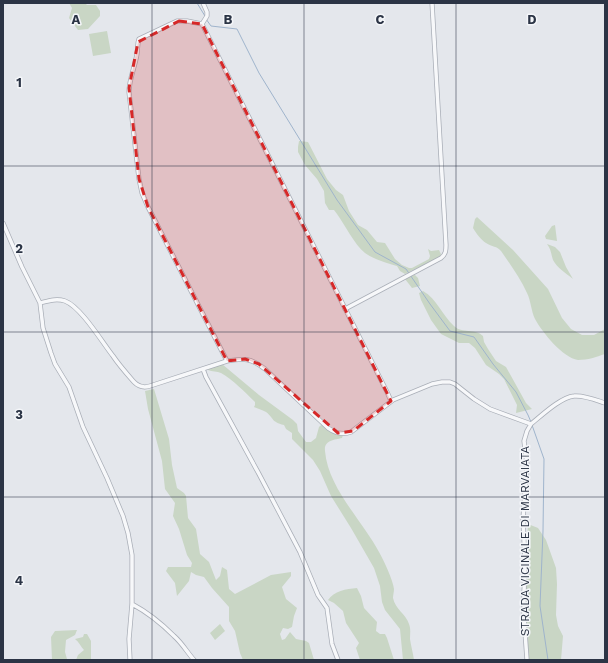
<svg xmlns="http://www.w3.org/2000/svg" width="608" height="663" viewBox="0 0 608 663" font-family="'Work Sans',sans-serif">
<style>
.green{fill:#c9d6c5}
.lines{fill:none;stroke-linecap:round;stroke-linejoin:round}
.stream{stroke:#9fb4cc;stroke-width:1}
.street-casing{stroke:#a9aeb7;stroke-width:5}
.street{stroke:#f7f8fa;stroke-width:3.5}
.marked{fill:#d62828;fill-opacity:0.2;stroke:#d62828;stroke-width:3;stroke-dasharray:8 5;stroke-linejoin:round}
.grid{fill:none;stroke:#2b3445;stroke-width:1;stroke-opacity:0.55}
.labels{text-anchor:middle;stroke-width:3;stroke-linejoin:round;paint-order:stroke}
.street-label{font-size:12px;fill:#2b3445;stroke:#f4f6f9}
.grid-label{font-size:13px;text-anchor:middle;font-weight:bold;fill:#2b3445;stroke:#f4f6f9;stroke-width:3;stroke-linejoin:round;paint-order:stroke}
</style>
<rect width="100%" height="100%" fill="#e4e7ec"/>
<path class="green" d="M 69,3 L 85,3 L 87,5 L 96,5 L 100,11 L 100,16 L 88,29 L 78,30 L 69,18 L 72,8 Z
M 107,31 L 111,53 L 93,56 L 89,34 Z
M 299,141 L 308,142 L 327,179 L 336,190 L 343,195 L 349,211 L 358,225 L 367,230 L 377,242 L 385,243 L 395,259 L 402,265 L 409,268 L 412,268 L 429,259 L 430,256 L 428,249 L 431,251 L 439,250 L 441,254 L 440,257 L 405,274 L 400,271 L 397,266 C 387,263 373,259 365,253 C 354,244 345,225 337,214 L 334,210 L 329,210 L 325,203 L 324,191 L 317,179 L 305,165 L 298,152 L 298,147 Z
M 477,217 L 513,250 L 548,289 L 562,318 L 571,329 L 582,335 L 594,335 L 605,329 L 605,354 C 596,357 588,360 578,360 C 563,358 542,332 535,319 C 531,311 531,301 527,293 C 520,278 510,264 501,251 C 497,246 492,247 486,243 C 481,240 476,233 473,228 L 475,219 Z
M 555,225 L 557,241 L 546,239 L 545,236 L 552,226 Z
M 547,244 L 555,247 L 560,252 L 566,267 L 573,279 C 566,273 557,268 553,260 C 551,254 551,249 547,244 Z
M 415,275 L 418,278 L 420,286 L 412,288 L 405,279 L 409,276 Z
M 423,291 C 437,299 442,315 454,326 C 462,334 475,328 483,336 L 484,342 L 488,349 L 496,361 L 506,367 L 526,403 L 532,409 L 516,413 L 517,405 L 504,379 L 499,374 L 486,365 L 475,348 L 469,343 L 459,343 L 441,334 L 431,320 L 421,300 L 419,293 Z
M 222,364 L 259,395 L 293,420 L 297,424 L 298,431 L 306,442 L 311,442 L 316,438 L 319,427 L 321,425 L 324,426 L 332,432 L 343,435 L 342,438 C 334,440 324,440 325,451 C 328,488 362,520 379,552 C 384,561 393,580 394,589 C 394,592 393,595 393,598 C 395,609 406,614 409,624 C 411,629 410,634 410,639 C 411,646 413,653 414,660 L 403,660 L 400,629 L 385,610 L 382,602 L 380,586 L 374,568 L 351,528 L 331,496 L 320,471 L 313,460 L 292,439 L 292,433 L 286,429 L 284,425 C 271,422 274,418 266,412 C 263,410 258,409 254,407 L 255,405 L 255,402 C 245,392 233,380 221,373 C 217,371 212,372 208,370 L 209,368 Z
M 154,389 L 169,439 L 172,465 L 177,488 L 184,493 L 186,496 L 188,518 L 196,529 L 200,554 L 209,562 L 216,580 L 220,576 L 222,567 L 227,570 L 229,589 L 235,594 L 271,575 L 291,572 L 291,576 L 282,587 L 286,599 L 297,608 L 294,616 L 292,627 L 288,629 L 283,628 L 280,634 L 282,640 L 285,639 L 290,632 L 296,639 L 306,641 L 309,643 L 314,660 L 243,660 L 240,653 L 235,631 L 229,621 L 229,607 L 212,588 L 204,577 L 196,575 L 191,572 L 189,581 L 177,596 L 175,583 L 166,571 L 168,567 L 191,567 L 192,563 L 187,555 L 179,529 L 173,516 L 175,503 L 165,489 L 162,461 L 148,409 L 145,391 Z
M 528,524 L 538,528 L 546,540 L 556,568 L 557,584 L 556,615 L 558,626 L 563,636 L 561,660 L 528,660 L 525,586 Z
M 357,588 L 361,596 L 364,608 L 377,622 L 376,631 L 380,634 L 385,634 L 387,638 L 394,660 L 360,660 L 356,648 L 359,643 L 346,623 L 343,611 L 334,603 L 328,600 C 334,591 346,589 357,588 Z
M 220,624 L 225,631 L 215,640 L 210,633 Z
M 77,630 L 75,635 L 66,640 L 65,652 L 67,659 L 69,660 L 52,660 L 51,637 L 55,631 Z
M 84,634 L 87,634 L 91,641 L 91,660 L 76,660 L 78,655 L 84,650 C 81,647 79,642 75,639 L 83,637 Z"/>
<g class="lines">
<path class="stream" d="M 197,3 L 205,16
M 206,19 L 211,26 L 237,29 L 259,73 L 337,200 L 375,252 L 406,269 L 430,304 L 450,331 L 474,337 L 493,364 L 516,392 L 528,415 L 531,422
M 532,425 L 544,459 L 543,531 L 540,606 L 548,660"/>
<defs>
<path id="street" d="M 203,3 L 207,12 L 207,16 L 202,24 L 187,21 L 177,21 L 139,39 C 137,44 138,49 137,54 C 135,67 129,79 129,92 L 139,179 L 142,193 L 148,207 L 227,361
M 202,24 L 387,392 L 391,401
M 3,223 L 22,267 L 40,303 L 43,328 L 51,353 L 55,364 L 69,387 L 83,427 L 107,478 L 123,516 L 128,533 L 132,555 L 132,604 L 129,639 L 130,660
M 40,303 C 48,301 56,298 65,301 C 81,307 102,342 113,356 C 119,365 127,374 134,382 C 139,387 144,388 150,386 L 227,361 C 244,358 251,358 265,369 L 328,428 C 335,433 343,435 351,432 L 393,400 L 432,384 L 442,382 L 450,382 L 455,384 L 474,399 L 490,409 L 531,424 C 541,416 561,397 574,396 C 584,395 596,400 605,403
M 345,309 L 441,258 C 446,254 446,250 446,245 L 432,3
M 203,369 L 206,377 L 259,474 L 300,552 L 318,595 L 327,608 L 332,644 L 338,660
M 132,604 C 147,612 162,624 174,636 C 182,643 187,652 194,660
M 527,660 L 524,618 L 524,592 L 525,562 L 523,519 L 527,465 L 524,441 L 527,431 L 531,424"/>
</defs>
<use href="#street" class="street-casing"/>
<use href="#street" class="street"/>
</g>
<path class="marked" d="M 179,21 L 202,24 L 391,401 L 353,431 L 338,433 L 259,364 L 245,359 L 227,361 L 148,207 L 139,179 L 129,88 L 138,42 Z"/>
<path class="grid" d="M 152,3 L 152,660M 304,3 L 304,660M 456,3 L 456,660M 3,166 L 605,166M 3,332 L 605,332M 3,497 L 605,497"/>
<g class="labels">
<g class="street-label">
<text transform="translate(525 541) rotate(-90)" y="4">STRADA VICINALE DI MARVAIATA</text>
</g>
</g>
<g class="grid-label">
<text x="76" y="24">A</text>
<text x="228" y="24">B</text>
<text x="380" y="24">C</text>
<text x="532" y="24">D</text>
<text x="19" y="87">1</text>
<text x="19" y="253">2</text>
<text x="19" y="419">3</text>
<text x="19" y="585">4</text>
</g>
<rect width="608" height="663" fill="none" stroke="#2b3445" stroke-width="8"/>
</svg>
